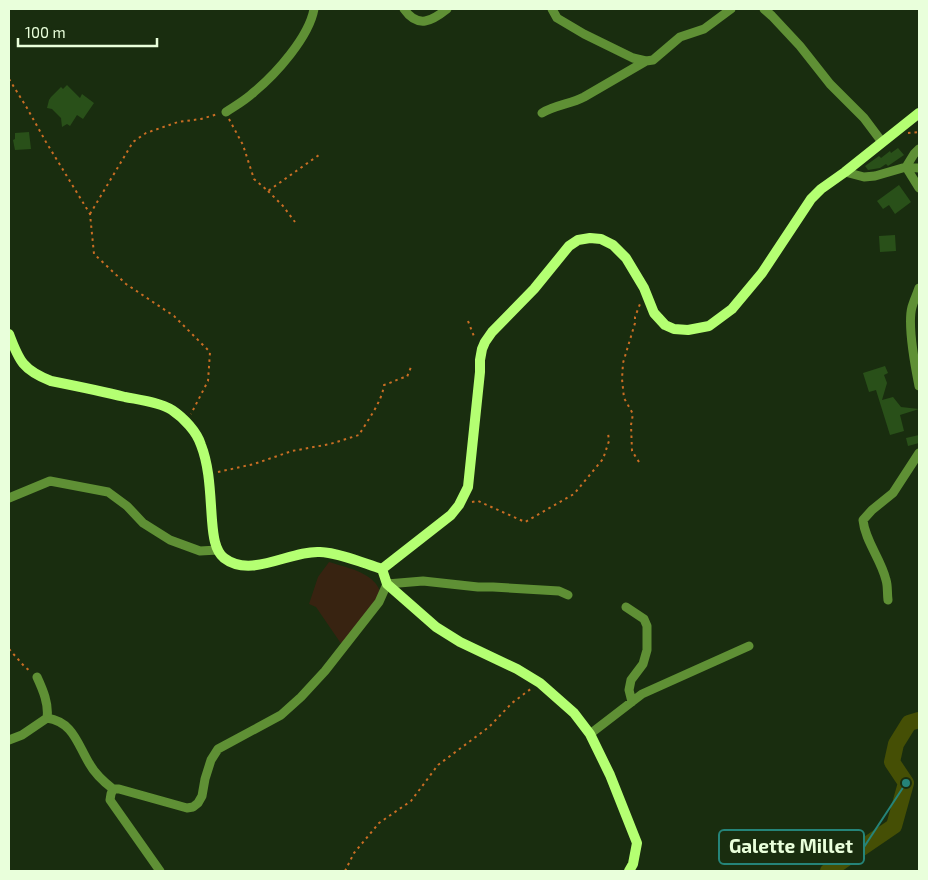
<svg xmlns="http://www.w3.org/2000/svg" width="928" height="880" viewBox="0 0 928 880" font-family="'Exo 2',sans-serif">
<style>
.green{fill:#382311}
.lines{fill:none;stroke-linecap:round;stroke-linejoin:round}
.river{stroke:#454f05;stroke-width:16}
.building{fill:#295019}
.path{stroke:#c96e24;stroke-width:2;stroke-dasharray:2.5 4;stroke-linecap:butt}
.street{stroke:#5f9035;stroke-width:9}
.secondary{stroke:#b4ff72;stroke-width:10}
.leader{fill:none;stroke:#258479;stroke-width:2}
.callout-dot{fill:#258479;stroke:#192d0f;stroke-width:2}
.callout{fill:#192d0f;stroke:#258479;stroke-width:2}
.callout-label{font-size:19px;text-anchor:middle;font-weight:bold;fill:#e9ffdb}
</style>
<rect width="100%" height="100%" fill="#192d0f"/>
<path class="green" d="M 329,562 C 348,568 377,573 381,595 L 342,645 L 316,607 L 309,604 L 318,577 Z"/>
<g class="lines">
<path class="river" d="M 828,871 L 894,826 L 906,783 L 892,762 L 896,744 L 909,723 L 919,720"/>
</g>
<path class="building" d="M 67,85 L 80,98 L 82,94 L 94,103 L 83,119 L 77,115 L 70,126 L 67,124 L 62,127 L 61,118 L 52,109 L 47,108 L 49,100 L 51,97 L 61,87 L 63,89 Z
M 29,132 L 31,149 L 15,150 L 13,140 L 15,139 L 15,133 Z
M 898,148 L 904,155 L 888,166 L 886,164 L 880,168 L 868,170 L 865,166 L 879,156 L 881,158 L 890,151 L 891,153 Z
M 899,185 L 911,202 L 895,214 L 889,205 L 883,209 L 877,201 Z
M 895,235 L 896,251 L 880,252 L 879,236 Z
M 885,366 L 888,373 L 884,375 L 887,383 L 882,400 L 893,397 L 901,407 L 919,409 L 900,415 L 904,431 L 890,435 L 876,390 L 869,392 L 863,373 Z
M 919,435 L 919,443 L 908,446 L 906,438 Z"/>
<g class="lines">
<path class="path" d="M 9,79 L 27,108 L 46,142 L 90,214 L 94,254 L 126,284 L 174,316 L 210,352 L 208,381 L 191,414
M 229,119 L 243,145 L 254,179 L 268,191 L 319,155
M 908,133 L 919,132
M 268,191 L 283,206 L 295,222
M 90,214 L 133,142 L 146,133 L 178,122 L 201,119 L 218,114
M 468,321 L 475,339
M 639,462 L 632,451 L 631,425 L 633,414 L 624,398 L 622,379 L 623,363 L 635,323 L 635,317 L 640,304
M 218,472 L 254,464 L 292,451 L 330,444 L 359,435 C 367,421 382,402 384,385 C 392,383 398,378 407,377 L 411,367
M 472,502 L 478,501 L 525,522 L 574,494 L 603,459 L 609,441 L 608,433
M 9,649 L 24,666 L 31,672
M 345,871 L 354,853 L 379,823 L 411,801 L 438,765 L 489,727 L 512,703 L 532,688"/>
<path class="street" d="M 404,9 C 418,29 432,21 447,9
M 552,9 L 557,18 L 584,34 L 633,58 L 646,61 L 653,60 L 680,37 L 704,29 L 731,9
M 764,9 L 772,16 L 800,46 L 830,84 L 864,118 L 882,142
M 226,112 C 235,106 246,100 254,92 C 276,74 309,37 314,9
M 542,113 C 555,105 571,104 584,97 L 646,61
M 919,168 L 906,167 L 919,188
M 845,172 L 864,177 L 875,176 L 906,167 L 914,154 L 919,149
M 919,288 C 917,294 914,300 912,307 C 907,325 915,366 919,386
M 9,498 L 50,481 L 108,492 L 127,506 L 143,523 L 170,540 L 200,551 L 218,550
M 888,600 C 887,593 888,586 886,580 C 881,559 865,541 863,520 L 872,510 L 893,493 L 919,453
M 626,607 L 644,619 L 647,626 L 647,650 L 643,664 L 631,680 L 629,690 L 632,702
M 47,718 C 73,722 77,743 89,763 C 95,774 104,782 113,789
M 590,734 L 642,694 L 749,646
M 9,740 L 22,735 L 47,718 C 49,704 43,690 37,677
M 160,871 L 110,800 L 111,794 L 113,789 L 119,789 L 187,808 L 193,807 L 198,803 L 202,796 L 205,779 L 211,760 L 218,749 L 281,715 L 301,697 L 325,671 L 379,602 L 387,584 L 423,581 L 478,587 L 493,587 L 559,591 L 568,595"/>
<path class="secondary" d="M 9,334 C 19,361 23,370 51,381 C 76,386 101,391 125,397 C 140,400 159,402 172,410 C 184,418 197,432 201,445 C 210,468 210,495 212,520 C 213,532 214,550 224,558 C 251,579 291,550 320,552 C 340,553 363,563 382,569
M 629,871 L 633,864 L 637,843 L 610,775 L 590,734 L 574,713 L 540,683 L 517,669 L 460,642 L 436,627 L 387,584 L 382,569 L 451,515 L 459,505 L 468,487 L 480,372 L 480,360 L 482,349 L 485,342 L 492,332 L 534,289 L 569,246 L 578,240 L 590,238 L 601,239 L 613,245 L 626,258 L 644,288 L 654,313 L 665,325 L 674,329 L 688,330 L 709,326 L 732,309 L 762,273 L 811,199 L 821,189 L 845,172 L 919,113"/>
</g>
<path class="leader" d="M906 783L864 847"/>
<circle class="callout-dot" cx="906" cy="783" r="5"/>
<rect class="callout" x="719" y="830" width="145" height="34" rx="5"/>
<g class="callout-label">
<text x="791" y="853">Galette Millet</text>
</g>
<rect width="928" height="880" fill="none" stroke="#e9ffdb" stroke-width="20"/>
<path d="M18 38v8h139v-8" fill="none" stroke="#e9ffdb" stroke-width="2.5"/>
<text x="25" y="38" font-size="15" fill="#e9ffdb" stroke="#192d0f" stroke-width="4" paint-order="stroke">100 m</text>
</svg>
